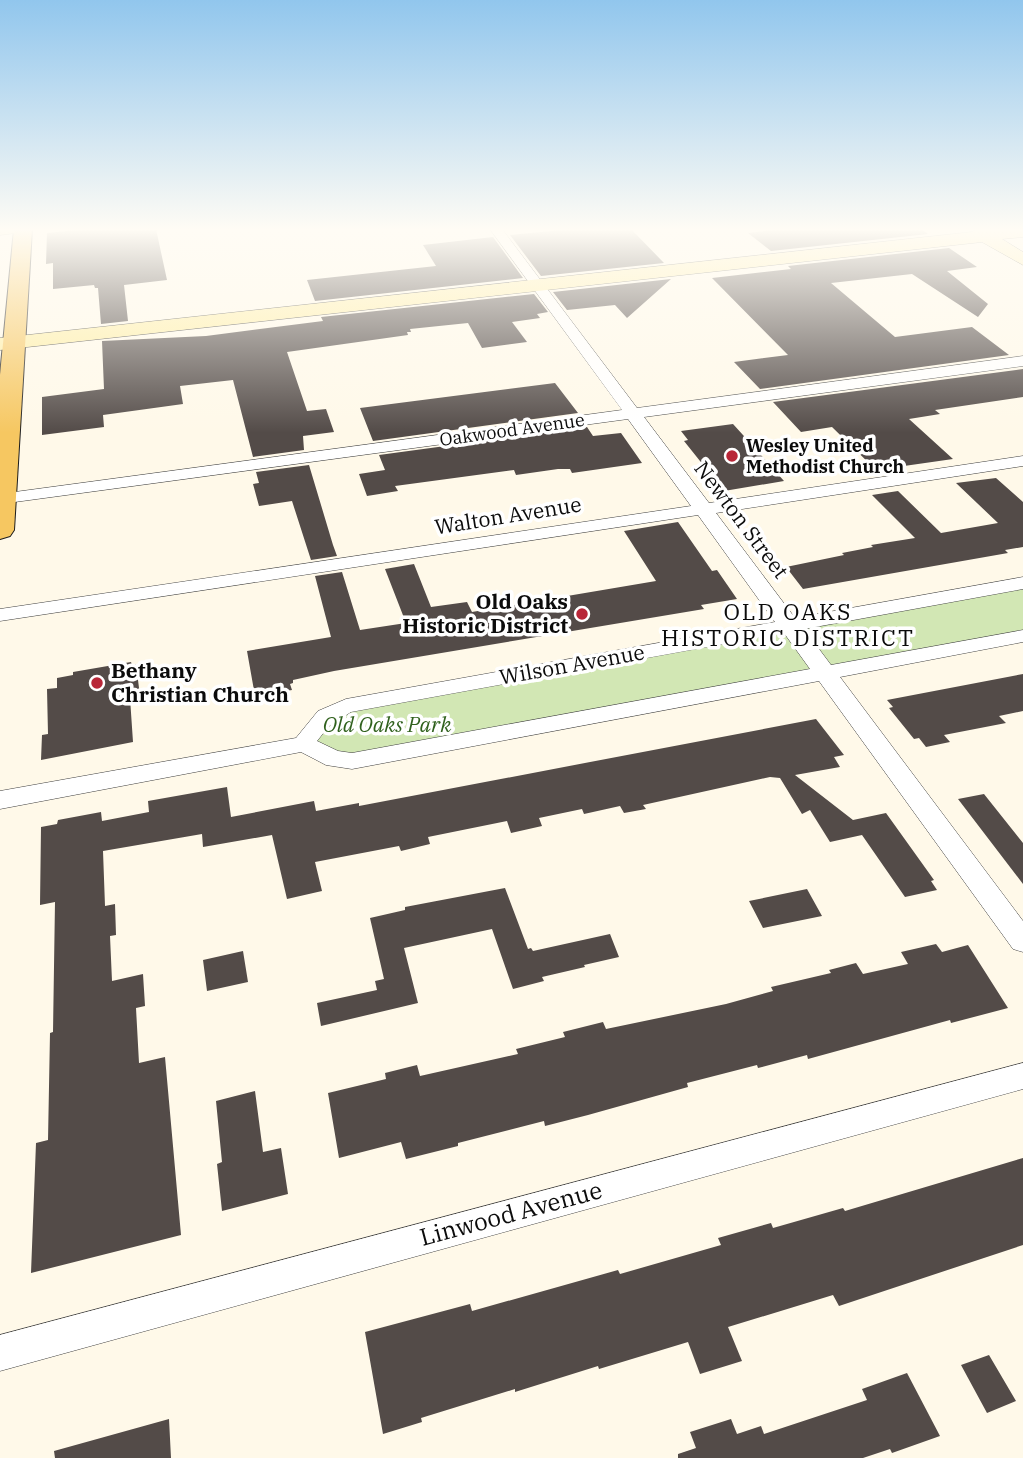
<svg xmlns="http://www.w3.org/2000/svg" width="1023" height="1458" viewBox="0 0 1023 1458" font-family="'IBM Plex Serif',serif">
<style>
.green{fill:#d2e7b4}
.building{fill:#534b48}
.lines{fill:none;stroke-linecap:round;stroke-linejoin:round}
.street-casing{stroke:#3e3e3e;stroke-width:1}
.secondary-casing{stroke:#2d2d2d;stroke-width:1}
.primary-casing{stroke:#1c1c1c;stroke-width:2}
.street{fill:#fff;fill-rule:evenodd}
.secondary{fill:#feeea5;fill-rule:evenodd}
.primary{fill:#f6c761;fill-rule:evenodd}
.poi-dot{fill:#b82637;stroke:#fff;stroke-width:2.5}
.labels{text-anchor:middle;stroke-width:7;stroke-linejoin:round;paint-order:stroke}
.far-street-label{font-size:18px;fill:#0b0b0b;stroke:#fff}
.far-poi-label{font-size:18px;font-weight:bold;fill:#0b0b0b;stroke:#fff;text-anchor:start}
.street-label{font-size:21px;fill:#0b0b0b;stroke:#fff}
.poi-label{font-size:21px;font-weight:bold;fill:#0b0b0b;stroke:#fff;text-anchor:end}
.park-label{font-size:21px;font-style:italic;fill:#30611d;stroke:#fff}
.neighbourhood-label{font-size:23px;letter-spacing:2px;fill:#0b0b0b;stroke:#fff}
.near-street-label{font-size:24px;fill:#0b0b0b;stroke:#fff}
</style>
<rect width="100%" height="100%" fill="#fff9e9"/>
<path class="green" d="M 1023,586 L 1023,632 L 346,757 L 306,744 L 327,714 Z"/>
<path class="building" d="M 86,229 L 156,229 L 167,280 L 124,285 L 128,321 L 101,324 L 98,288 L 95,288 L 94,285 L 53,289 L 53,263 L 46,264 L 47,233 Z
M 572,229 L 631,229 L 664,263 L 541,276 L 510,235 Z
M 782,229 L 921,229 L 928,234 L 771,251 L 748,233 Z
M 493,237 L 523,278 L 315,301 L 307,280 L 436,266 L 423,245 Z
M 949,248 L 977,267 L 947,271 L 988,304 L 978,317 L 912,274 L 831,283 L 895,337 L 972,327 L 1009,355 L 760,389 L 734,362 L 788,355 L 712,278 L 791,269 L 788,266 Z
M 671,279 L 627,318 L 615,305 L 567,310 L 553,292 Z
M 534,294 L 548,312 L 537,314 L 540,318 L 512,322 L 527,342 L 482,348 L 468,323 L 410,329 L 411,332 L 407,332 L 408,335 L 287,352 L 307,411 L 326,409 L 334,432 L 303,436 L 304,450 L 253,457 L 233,380 L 180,386 L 183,404 L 103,415 L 104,427 L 42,435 L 42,397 L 104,389 L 102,341 L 206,336 L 323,321 L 321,317 Z
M 1023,369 L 1023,397 L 935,410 L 940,414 L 909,419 L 953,459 L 876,470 L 832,427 L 801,432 L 773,402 Z
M 555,383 L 578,413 L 373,441 L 360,408 Z
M 733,424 L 753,446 L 784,481 L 724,491 L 684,441 L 688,440 L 681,431 Z
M 587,427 L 593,436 L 621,433 L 642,463 L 572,473 L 570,469 L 558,469 L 516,475 L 514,470 L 395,486 L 398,491 L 367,496 L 359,474 L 385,470 L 379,455 Z
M 309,465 L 333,545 L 337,556 L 311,560 L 292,501 L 259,506 L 253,484 L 259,483 L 256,472 Z
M 996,478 L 1023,502 L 1023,547 L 1005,550 L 1008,553 L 803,589 L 786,567 L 844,555 L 842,553 L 873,547 L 871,545 L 915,538 L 872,495 L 898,491 L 941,533 L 998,523 L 956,483 Z
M 678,522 L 712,571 L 717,570 L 737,599 L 701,605 L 704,609 L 334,671 L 293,680 L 293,683 L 290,684 L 292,690 L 255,696 L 247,651 L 331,637 L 315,576 L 342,572 L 360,630 L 406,623 L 385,569 L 414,564 L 431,607 L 467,602 L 472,612 L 656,581 L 624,531 Z
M 131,662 L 132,665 L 136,664 L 140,696 L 130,698 L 133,742 L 41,760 L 42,735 L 48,734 L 47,689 L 57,688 L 57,678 L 73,675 L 73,672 Z
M 1023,674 L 1023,711 L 999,716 L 1006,723 L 944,735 L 950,742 L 926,747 L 919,738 L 914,739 L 889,708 L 893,707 L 887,700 Z
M 816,719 L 844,755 L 834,757 L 840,767 L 795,775 L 853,820 L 886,813 L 934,880 L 931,881 L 937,890 L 905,897 L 862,835 L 830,842 L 810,810 L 802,814 L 780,778 L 770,777 L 643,805 L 646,809 L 624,813 L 620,806 L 584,814 L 582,809 L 539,818 L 542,826 L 511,833 L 507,821 L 428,837 L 430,844 L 401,851 L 399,846 L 315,862 L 322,891 L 287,899 L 272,835 L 203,847 L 202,834 L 103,851 L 105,906 L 115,904 L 116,935 L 110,936 L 112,981 L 143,974 L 145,1006 L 136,1008 L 139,1063 L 165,1057 L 181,1235 L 31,1273 L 36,1143 L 48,1140 L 50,1033 L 53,1032 L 55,902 L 40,905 L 41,827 L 57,824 L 58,820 L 101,812 L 102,821 L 149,812 L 148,801 L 227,787 L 231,817 L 314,801 L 316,811 L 359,803 L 359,806 Z
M 984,794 L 1023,843 L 1023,884 L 958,799 Z
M 505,888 L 528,949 L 531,948 L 533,951 L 610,934 L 619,957 L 584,965 L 585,967 L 542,977 L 544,981 L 513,989 L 492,929 L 404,948 L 418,1003 L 321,1026 L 317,1003 L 377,990 L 375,981 L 384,979 L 370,918 L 405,910 L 405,907 Z
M 807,889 L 822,916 L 763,928 L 749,901 Z
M 936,944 L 942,952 L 968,945 L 1008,1008 L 951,1023 L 950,1020 L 808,1059 L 807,1055 L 758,1068 L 757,1065 L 687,1083 L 688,1087 L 588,1115 L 545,1126 L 544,1121 L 458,1143 L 458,1146 L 406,1159 L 401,1142 L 339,1158 L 328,1093 L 386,1079 L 385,1073 L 417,1065 L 420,1076 L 518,1054 L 516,1049 L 565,1037 L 563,1032 L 603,1022 L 606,1029 L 726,1004 L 773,991 L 771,987 L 831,973 L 829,970 L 856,963 L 863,974 L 908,964 L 901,952 Z
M 243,951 L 248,982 L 207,991 L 203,960 Z
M 255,1091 L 263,1152 L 281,1148 L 288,1194 L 222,1211 L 217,1164 L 222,1162 L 216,1101 Z
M 1023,1158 L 1023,1245 L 839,1306 L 833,1295 L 728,1327 L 742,1361 L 700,1374 L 688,1342 L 599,1369 L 598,1366 L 515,1392 L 515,1389 L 421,1418 L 422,1422 L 383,1434 L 365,1332 L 470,1304 L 472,1311 L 618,1270 L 620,1274 L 721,1245 L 718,1238 L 771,1223 L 773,1228 L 843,1208 L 845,1211 Z
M 989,1355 L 1016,1401 L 987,1413 L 961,1365 Z
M 907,1373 L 940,1436 L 892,1453 L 890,1449 L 863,1458 L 678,1458 L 678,1454 L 696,1448 L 690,1432 L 731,1419 L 737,1434 L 761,1426 L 764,1434 L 867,1400 L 862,1389 Z
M 169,1419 L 171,1458 L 55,1458 L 54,1451 Z"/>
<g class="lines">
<defs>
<path id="street" d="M 490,229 L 502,229 L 637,408 L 1023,356 L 1023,366 L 644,417 L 709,503 L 1023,456 L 1023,466 L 716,513 L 795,618 L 1023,577 L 1023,589 L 804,629 L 831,665 L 1023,630 L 1023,642 L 840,677 L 1023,921 L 1023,952 L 1013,949 L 819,681 L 352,769 L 326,765 L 301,752 L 0,809 L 0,791 L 296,738 L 318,711 L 346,699 L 775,622 L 698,515 L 0,621 L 0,609 L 691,506 L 628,419 L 0,504 L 0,494 L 622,410 ZM 784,633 L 810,669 L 352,753 L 338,751 L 317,741 L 329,726 L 351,712 Z
M 1023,1063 L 1023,1089 L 0,1371 L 0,1335 Z"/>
<path id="secondary" d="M 0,229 L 19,229 L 16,233 L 0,235 Z
M 976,229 L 1023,229 L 1023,237 L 1002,239 L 1023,252 L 1023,265 L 982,242 L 0,350 L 0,338 L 972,232 Z"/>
<path id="primary" d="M 14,229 L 32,229 L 14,530 L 10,536 L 0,539 L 0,375 Z"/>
</defs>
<use href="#street" class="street-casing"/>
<use href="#secondary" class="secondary-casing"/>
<use href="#primary" class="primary-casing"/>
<use href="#street" class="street"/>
<use href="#secondary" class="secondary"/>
<use href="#primary" class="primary"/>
</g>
<linearGradient id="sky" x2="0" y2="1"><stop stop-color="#91c6ed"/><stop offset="0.53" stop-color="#fffcf5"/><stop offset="1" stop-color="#fffcf5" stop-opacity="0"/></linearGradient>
<rect width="1023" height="433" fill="url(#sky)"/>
<g class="poi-dot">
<circle cx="732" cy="456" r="7"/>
<circle cx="582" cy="614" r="7"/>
<circle cx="97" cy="683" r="7"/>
</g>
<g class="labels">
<g class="far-street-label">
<text transform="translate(512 430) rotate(-8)" y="6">Oakwood Avenue</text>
</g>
<g class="far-poi-label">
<text x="746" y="452">Wesley United<tspan x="746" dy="21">Methodist Church</tspan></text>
</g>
<g class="street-label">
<text transform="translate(508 516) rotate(-9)" y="7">Walton Avenue</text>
<text transform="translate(741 520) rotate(53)" y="7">Newton Street</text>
<text transform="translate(572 665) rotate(-10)" y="7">Wilson Avenue</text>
</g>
<g class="poi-label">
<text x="568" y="609">Old Oaks<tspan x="568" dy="24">Historic District</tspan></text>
<text x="111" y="678" text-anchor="start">Bethany<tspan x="111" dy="24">Christian Church</tspan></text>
</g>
<g class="park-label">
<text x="387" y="732">Old Oaks Park</text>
</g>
<g class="neighbourhood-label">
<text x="788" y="620">OLD OAKS<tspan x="788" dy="26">HISTORIC DISTRICT</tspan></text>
</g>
<g class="near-street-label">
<text transform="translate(511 1214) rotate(-15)" y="8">Linwood Avenue</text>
</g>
</g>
</svg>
